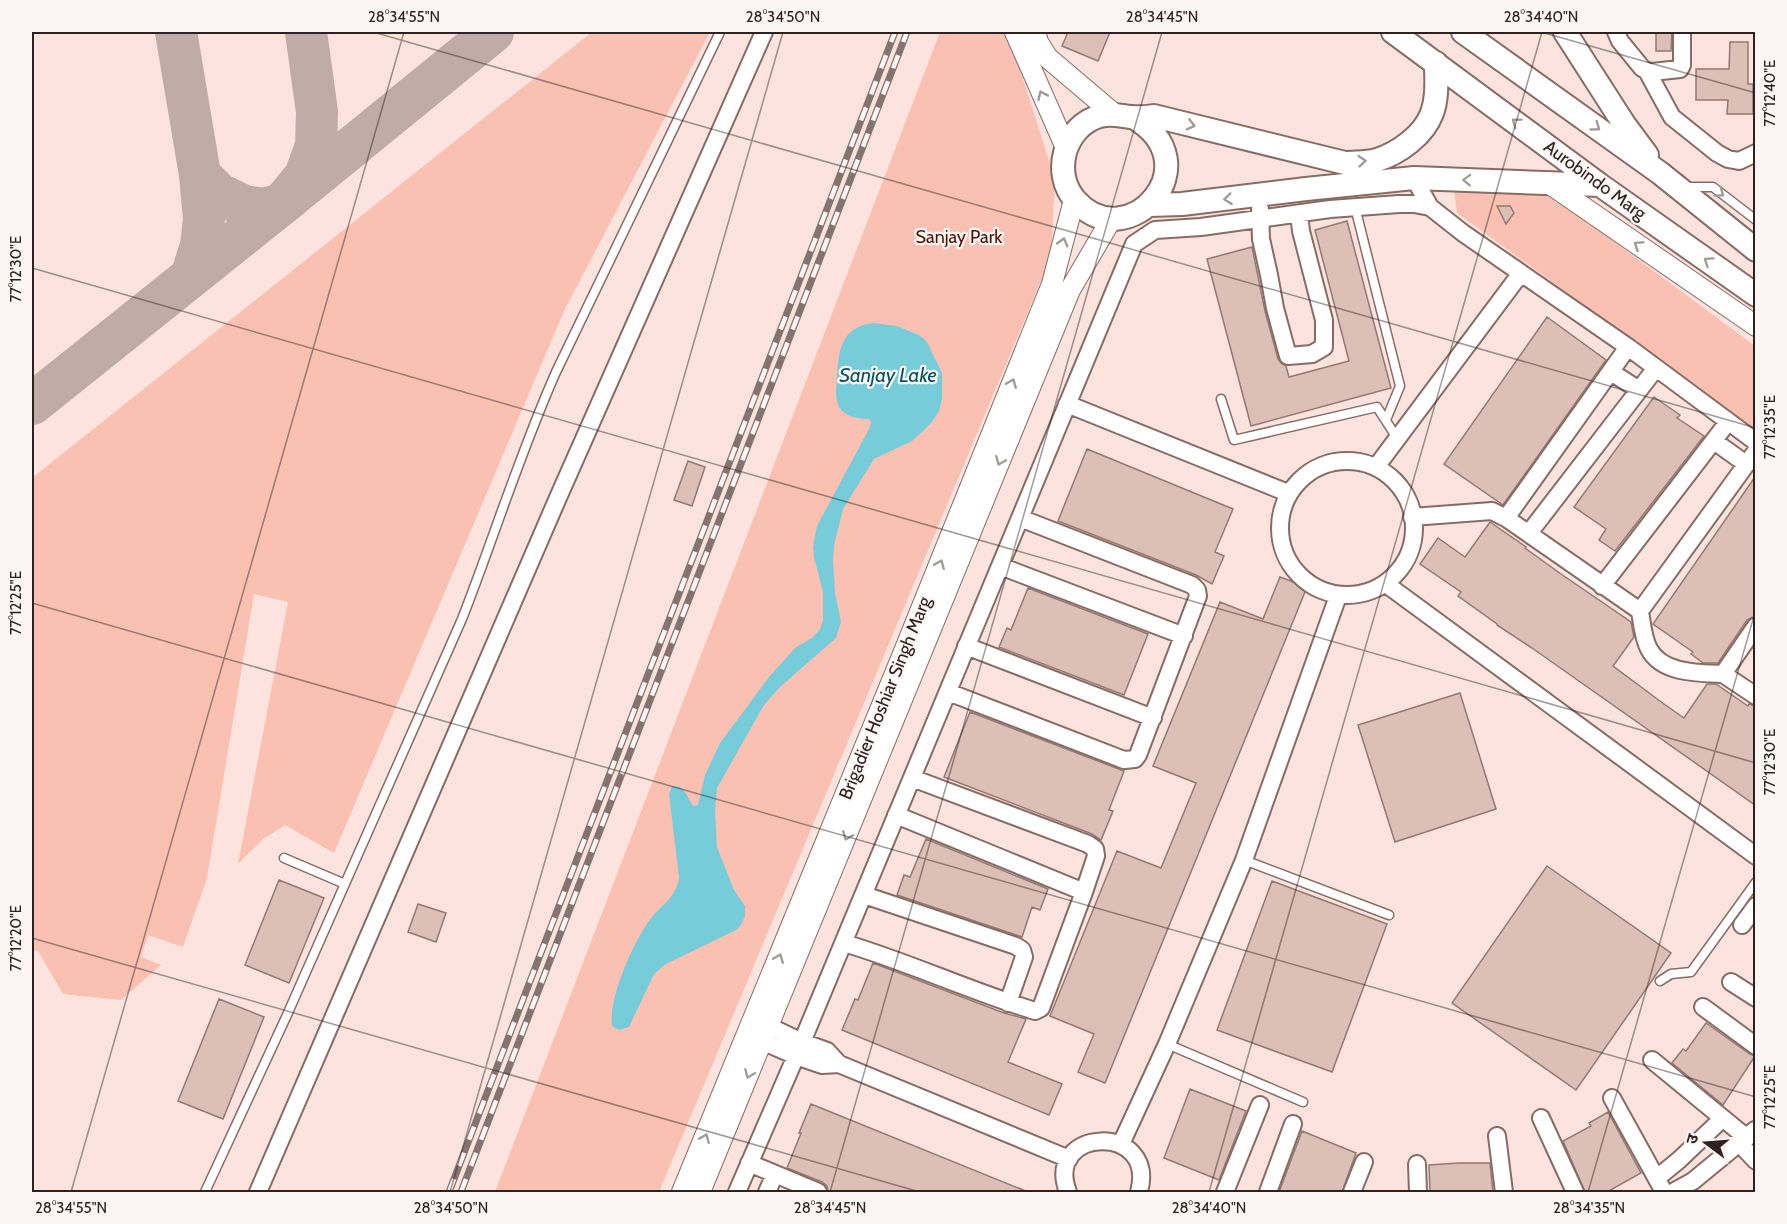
<svg xmlns="http://www.w3.org/2000/svg" width="1787" height="1224" viewBox="0 0 1787 1224" font-family="Cabin,'Noto Sans Devanagari',sans-serif">
<style>
.green{fill:#fac1b2}
.water{fill:#77ccda}
.lines{fill:none;stroke-linecap:round;stroke-linejoin:round}
.taxiway{stroke:#c0aba6;stroke-width:42}
.building{fill:#dcbfb7;stroke:#947972;stroke-width:1.5}
.service-casing{stroke:#876c65;stroke-width:11}
.minor-casing{stroke:#876c65;stroke-width:20}
.tertiary-casing{stroke:#876c65;stroke-width:22}
.secondary-casing{stroke:#876c65;stroke-width:26}
.service{stroke:#fff;stroke-width:8}
.minor{stroke:#fff;stroke-width:16}
.tertiary{stroke:#fff;stroke-width:20}
.secondary{stroke:#fff;stroke-width:22}
.rail-casing{stroke:#84736f;stroke-width:7}
.rail{stroke:#fbf5f3;stroke-width:4.5;stroke-dasharray:14;stroke-linecap:butt}
.oneway{stroke:#a09c9a}
.ticks{fill:none;stroke:#2d221f;stroke-width:1.5;stroke-opacity:0.45}
.labels{text-anchor:middle;stroke-width:4.5;stroke-linejoin:round;paint-order:stroke}
.street-label{font-size:18px;fill:#2d221f;stroke:#fbf5f3}
.park-label{font-size:18px;fill:#4e1304;stroke:#fbf5f3}
.water-label{font-size:20px;font-style:italic;fill:#00525c;stroke:#fbf5f3}
.neatline{fill:none;stroke:#2d221f;stroke-width:2}
.ticks-label{font-size:15px;text-anchor:middle;fill:#2d221f}
</style>
<rect width="100%" height="100%" fill="#fce3dd"/>
<path class="green" d="M 592,32 L 710,32 L 564,311 L 334,853 L 285,825 L 263,839 L 238,864 L 288,602 L 254,594 L 207,878 L 183,947 L 148,935 L 141,957 L 161,965 L 121,1000 L 63,994 L 38,951 L 32,951 L 32,478 Z
M 940,32 L 1008,32 L 1055,179 L 1051,257 L 659,1192 L 495,1192 Z
M 1454,190 L 1547,192 L 1755,346 L 1755,429 L 1457,213 Z"/>
<path class="water" d="M 874,323 L 897,326 L 919,335 L 927,342 L 942,373 L 942,399 L 939,411 L 932,422 L 923,431 L 912,441 L 874,459 L 843,509 L 834,545 L 833,561 L 835,593 L 841,622 L 836,638 L 780,687 L 764,705 L 717,788 L 715,811 L 717,847 L 734,890 L 745,906 L 745,916 L 741,925 L 736,930 L 666,964 L 654,974 L 629,1027 L 619,1030 L 612,1026 C 608,998 634,941 651,918 C 663,904 677,896 679,877 L 669,794 L 672,786 C 687,785 686,798 694,806 L 698,805 L 705,775 L 720,743 L 769,677 L 795,648 L 813,637 L 820,629 L 823,620 L 823,592 L 814,557 L 813,547 L 817,526 L 869,429 L 871,422 L 869,419 C 859,419 845,417 839,407 C 835,399 836,388 837,379 C 838,351 841,326 874,323 Z"/>
<g class="lines">
<path class="taxiway" d="M 176,32 L 200,175 L 204,219 L 201,246 L 191,277
M 200,175 L 219,194 L 244,206 L 263,209 L 282,204 L 305,176 L 316,146 L 317,112 L 306,32
M 32,404 L 282,204 L 493,32"/>
</g>
<path class="building" d="M 1068,32 L 1110,32 L 1098,61 L 1062,46 Z
M 1656,32 L 1672,32 L 1671,51 L 1656,51 Z
M 1730,42 L 1748,42 L 1748,84 L 1753,84 L 1753,114 L 1727,114 L 1728,100 L 1696,100 L 1696,69 L 1729,69 Z
M 1497,206 L 1510,206 L 1514,213 L 1506,224 Z
M 1347,221 L 1391,388 L 1251,426 L 1207,259 L 1252,247 L 1265,311 L 1278,359 L 1281,363 L 1286,366 L 1289,377 L 1349,361 L 1315,230 Z
M 1547,317 L 1606,360 L 1503,505 L 1444,464 Z
M 1654,397 L 1680,415 L 1677,418 L 1704,436 L 1615,551 L 1599,540 L 1606,529 L 1574,507 Z
M 1087,449 L 1233,509 L 1215,552 L 1224,556 L 1212,584 L 1196,575 L 1058,521 Z
M 688,461 L 705,467 L 692,506 L 674,500 Z
M 1755,477 L 1755,616 L 1747,620 L 1718,663 L 1703,663 L 1691,654 L 1693,652 L 1653,624 Z
M 1490,522 L 1526,547 L 1525,548 L 1561,574 L 1631,622 L 1634,637 L 1613,666 L 1664,704 L 1684,718 L 1707,684 L 1716,684 L 1748,706 L 1749,704 L 1755,706 L 1755,805 L 1532,648 L 1497,625 L 1497,624 L 1458,596 L 1461,592 L 1420,564 L 1438,538 L 1465,557 Z
M 1280,577 L 1307,587 L 1105,1083 L 1078,1072 L 1094,1034 L 1050,1016 L 1117,851 L 1161,868 L 1196,783 L 1153,766 L 1220,602 L 1263,619 Z
M 1028,588 L 1148,634 L 1124,695 L 999,647 L 1007,628 L 1011,630 Z
M 1460,693 L 1496,809 L 1395,842 L 1358,725 Z
M 970,712 L 1124,771 L 1109,810 L 1113,811 L 1101,840 L 1092,834 L 944,777 Z
M 926,839 L 1048,889 L 1040,910 L 1032,907 L 1022,937 L 897,895 L 904,875 L 910,877 Z
M 1547,866 L 1671,953 L 1576,1090 L 1452,1003 Z
M 279,880 L 324,898 L 289,983 L 245,965 Z
M 1272,881 L 1387,924 L 1332,1072 L 1217,1030 Z
M 418,904 L 446,913 L 436,942 L 408,932 Z
M 873,963 L 1004,1013 L 1026,1019 L 1008,1062 L 1062,1084 L 1049,1115 L 842,1030 L 855,999 L 858,1000 Z
M 219,999 L 264,1017 L 223,1119 L 178,1101 Z
M 1706,1023 L 1750,1054 L 1755,1056 L 1723,1105 L 1672,1063 L 1683,1049 L 1686,1051 Z
M 1190,1089 L 1246,1111 L 1219,1180 L 1164,1158 Z
M 811,1104 L 1028,1192 L 828,1192 L 827,1186 L 822,1182 L 787,1168 L 801,1133 L 799,1133 Z
M 1608,1112 L 1641,1173 L 1607,1192 L 1585,1192 L 1563,1141 L 1591,1126 L 1589,1123 Z
M 1302,1131 L 1356,1153 L 1342,1192 L 1279,1192 Z
M 1459,1163 L 1490,1163 L 1493,1192 L 1430,1192 L 1429,1165 Z"/>
<g class="lines">
<defs>
<path id="service" d="M 1687,187 L 1713,187 L 1756,220
M 1355,207 L 1400,386 L 1386,420
M 1221,399 L 1234,440 L 1377,407 L 1397,438
M 284,858 L 345,884
M 1244,860 L 1389,915
M 1660,981 L 1671,974 L 1691,972 L 1756,882
M 1167,1044 L 1303,1102
M 205,1192 L 287,1015 L 462,619 C 494,537 520,453 556,372 L 720,32"/>
<path id="minor" d="M 1616,32 L 1620,41 L 1642,68 L 1647,71 L 1652,72 L 1680,69 L 1682,65 L 1682,32
M 1647,71 L 1672,117 L 1717,153 L 1728,159 L 1739,161 L 1756,153
M 1414,178 L 1430,207 L 1463,233 L 1628,347 L 1756,442
M 1260,209 L 1261,239 L 1269,275 L 1275,308 L 1288,356 L 1312,354 L 1324,347 L 1324,320 L 1301,231 L 1299,214
M 1628,347 L 1506,518 L 1640,611 L 1756,451
M 1611,372 L 1639,390
M 1067,404 L 1288,493
M 1714,441 L 1746,464
M1280 528a67 67 0 1 1 134 0a67 67 0 1 1-134 0Z
M 1376,467 L 1521,273
M 1412,517 L 1492,511 L 1506,518
M 1529,533 L 1656,368
M 1000,566 L 1184,636
M 1386,584 L 1756,856
M 1602,586 L 1728,422
M 1640,611 C 1642,623 1643,638 1649,649 C 1662,674 1699,673 1723,674
M 1756,626 L 1723,674 L 1756,696
M 966,646 L 1153,718
M 948,692 L 1124,760 L 1135,759 L 1138,755 L 1198,596 L 1197,590 L 1192,585 L 1020,518
M 896,815 L 1084,892
M 864,895 L 1016,946 L 1022,950 L 1024,957 L 1008,1003
M 1742,925 L 1756,906
M 844,943 C 908,962 970,991 1035,1011 L 1041,1008 L 1084,892 L 1096,856 L 1095,849 L 1088,844 L 912,778
M 1731,982 L 1756,998
M 1703,1007 L 1756,1046
M 758,1021 L 802,1042 L 827,1051 L 839,1064 L 1069,1159
M 750,1036 L 796,1056 L 822,1065 L 839,1064
M 1652,1060 L 1747,1138
M 1612,1098 L 1664,1192
M 1541,1118 L 1575,1192
M 1497,1136 L 1504,1192
M 1121,1144 L 1167,1044 L 1244,860 L 1338,596
M 1740,1144 L 1756,1161
M 749,1163 L 818,1192
M 1417,1164 L 1418,1192
M 1657,1178 L 1679,1160 L 1723,1118
M 258,1192 L 557,500 L 764,32
M 737,1192 L 802,1042 L 1134,244 L 1155,230 L 1201,227 L 1330,209 L 1399,204 L 1414,204 L 1430,207
M 767,1192 L 775,1174
M 1068,1192 C 1043,1127 1158,1122 1139,1192
M 1225,1192 L 1260,1105
M 1268,1192 L 1293,1124
M 1352,1192 L 1364,1162
M 1673,1192 L 1693,1181 L 1755,1130"/>
<path id="tertiary" d="M 1015,32 L 1066,148
M 1035,32 L 1038,42 L 1048,58 L 1114,114
M 1547,182 L 1756,326
M 682,1192 L 905,649 L 1052,284 L 1074,200
M 700,1192 L 1070,290 L 1112,218"/>
<path id="secondary" d="M 1393,32 L 1600,185 L 1756,295
M 1463,32 L 1660,173 L 1756,250
M 1565,32 L 1624,124 L 1647,155
M 1133,117 C 1214,164 1128,258 1076,201 C 1051,174 1064,126 1100,116 C 1111,113 1120,116 1131,117 C 1139,118 1147,117 1154,116 L 1345,163 C 1355,162 1367,163 1377,160 C 1399,153 1424,135 1432,113 C 1438,97 1436,79 1436,63
M 1149,205 L 1182,204 L 1306,189 L 1414,178 L 1600,185"/>
</defs>
<use href="#service" class="service-casing"/>
<use href="#minor" class="minor-casing"/>
<use href="#tertiary" class="tertiary-casing"/>
<use href="#secondary" class="secondary-casing"/>
<use href="#service" class="service"/>
<use href="#minor" class="minor"/>
<use href="#tertiary" class="tertiary"/>
<use href="#secondary" class="secondary"/>
<defs>
<path id="rail" d="M 449,1192 L 895,32
M 461,1192 L 907,32"/>
</defs>
<use href="#rail" class="rail-casing"/>
<use href="#rail" class="rail"/>
</g>
<defs><path id="oneway-chevron" d="M-2-3.5L2.5 0L-2 3.5" fill="none" stroke-width="1.6" stroke-linecap="round" stroke-linejoin="round" transform="scale(1.5)"/></defs>
<g class="oneway">
<use href="#oneway-chevron" transform="translate(1042 95) rotate(-114)"/>
<use href="#oneway-chevron" transform="translate(1516 122) rotate(-143)"/>
<use href="#oneway-chevron" transform="translate(1191 125) rotate(14)"/>
<use href="#oneway-chevron" transform="translate(1596 127) rotate(36)"/>
<use href="#oneway-chevron" transform="translate(1362 161) rotate(-5)"/>
<use href="#oneway-chevron" transform="translate(1467 180) rotate(-178)"/>
<use href="#oneway-chevron" transform="translate(1720 193) rotate(36)"/>
<use href="#oneway-chevron" transform="translate(1228 199) rotate(173)"/>
<use href="#oneway-chevron" transform="translate(1063 242) rotate(-75)"/>
<use href="#oneway-chevron" transform="translate(1638 245) rotate(-146)"/>
<use href="#oneway-chevron" transform="translate(1708 261) rotate(-145)"/>
<use href="#oneway-chevron" transform="translate(1012 383) rotate(-68)"/>
<use href="#oneway-chevron" transform="translate(1000 461) rotate(112)"/>
<use href="#oneway-chevron" transform="translate(940 564) rotate(-68)"/>
<use href="#oneway-chevron" transform="translate(847 836) rotate(112)"/>
<use href="#oneway-chevron" transform="translate(779 958) rotate(-68)"/>
<use href="#oneway-chevron" transform="translate(749 1074) rotate(113)"/>
<use href="#oneway-chevron" transform="translate(705 1138) rotate(-67)"/>
</g>
<path class="ticks" d="M 373,32 L 1756,428M 1541,32 L 1756,93M 32,268 L 1756,763M 32,603 L 1756,1097M 32,938 L 920,1192M 71,1192 L 404,32M 450,1192 L 783,32M 830,1192 L 1162,32M 1209,1192 L 1542,32M 1588,1192 L 1756,609"/>
<g class="labels">
<g class="street-label">
<text transform="translate(1595 180) rotate(36)" y="6">Aurobindo Marg</text>
<text transform="translate(885 698) rotate(-68)" y="6">Brigadier Hoshiar Singh Marg</text>
</g>
<g class="park-label">
<text x="959" y="243">Sanjay Park</text>
</g>
<g class="water-label">
<text x="888" y="382">Sanjay Lake</text>
</g>
</g>
<rect width="1787" height="1224" fill="none" stroke="#fbf5f3" stroke-width="66"/>
<g transform="translate(1706 1143) rotate(286)" stroke="#fbf5f3" stroke-width="4.5" paint-order="stroke">
<path d="M0-4.5L10 22L0 15L-10 22Z" fill="#2d221f"/>
<text y="-9" font-size="16" font-weight="bold" text-anchor="middle" fill="#2d221f">उ</text>
</g>
<rect x="33" y="33" width="1721" height="1158" class="neatline"/>
<g class="ticks-label">
<text x="404" y="22">28°34'55"N</text>
<text x="783" y="22">28°34'50"N</text>
<text x="1162" y="22">28°34'45"N</text>
<text x="1541" y="22">28°34'40"N</text>
<text transform="translate(1770 93) rotate(-90)" y="5">77°12'40"E</text>
<text transform="translate(16 269) rotate(-90)" y="5">77°12'30"E</text>
<text transform="translate(1770 427) rotate(-90)" y="5">77°12'35"E</text>
<text transform="translate(16 603) rotate(-90)" y="5">77°12'25"E</text>
<text transform="translate(1770 762) rotate(-90)" y="5">77°12'30"E</text>
<text transform="translate(16 938) rotate(-90)" y="5">77°12'20"E</text>
<text transform="translate(1770 1097) rotate(-90)" y="5">77°12'25"E</text>
<text x="71" y="1213">28°34'55"N</text>
<text x="451" y="1213">28°34'50"N</text>
<text x="830" y="1213">28°34'45"N</text>
<text x="1209" y="1213">28°34'40"N</text>
<text x="1589" y="1213">28°34'35"N</text>
</g>
</svg>
